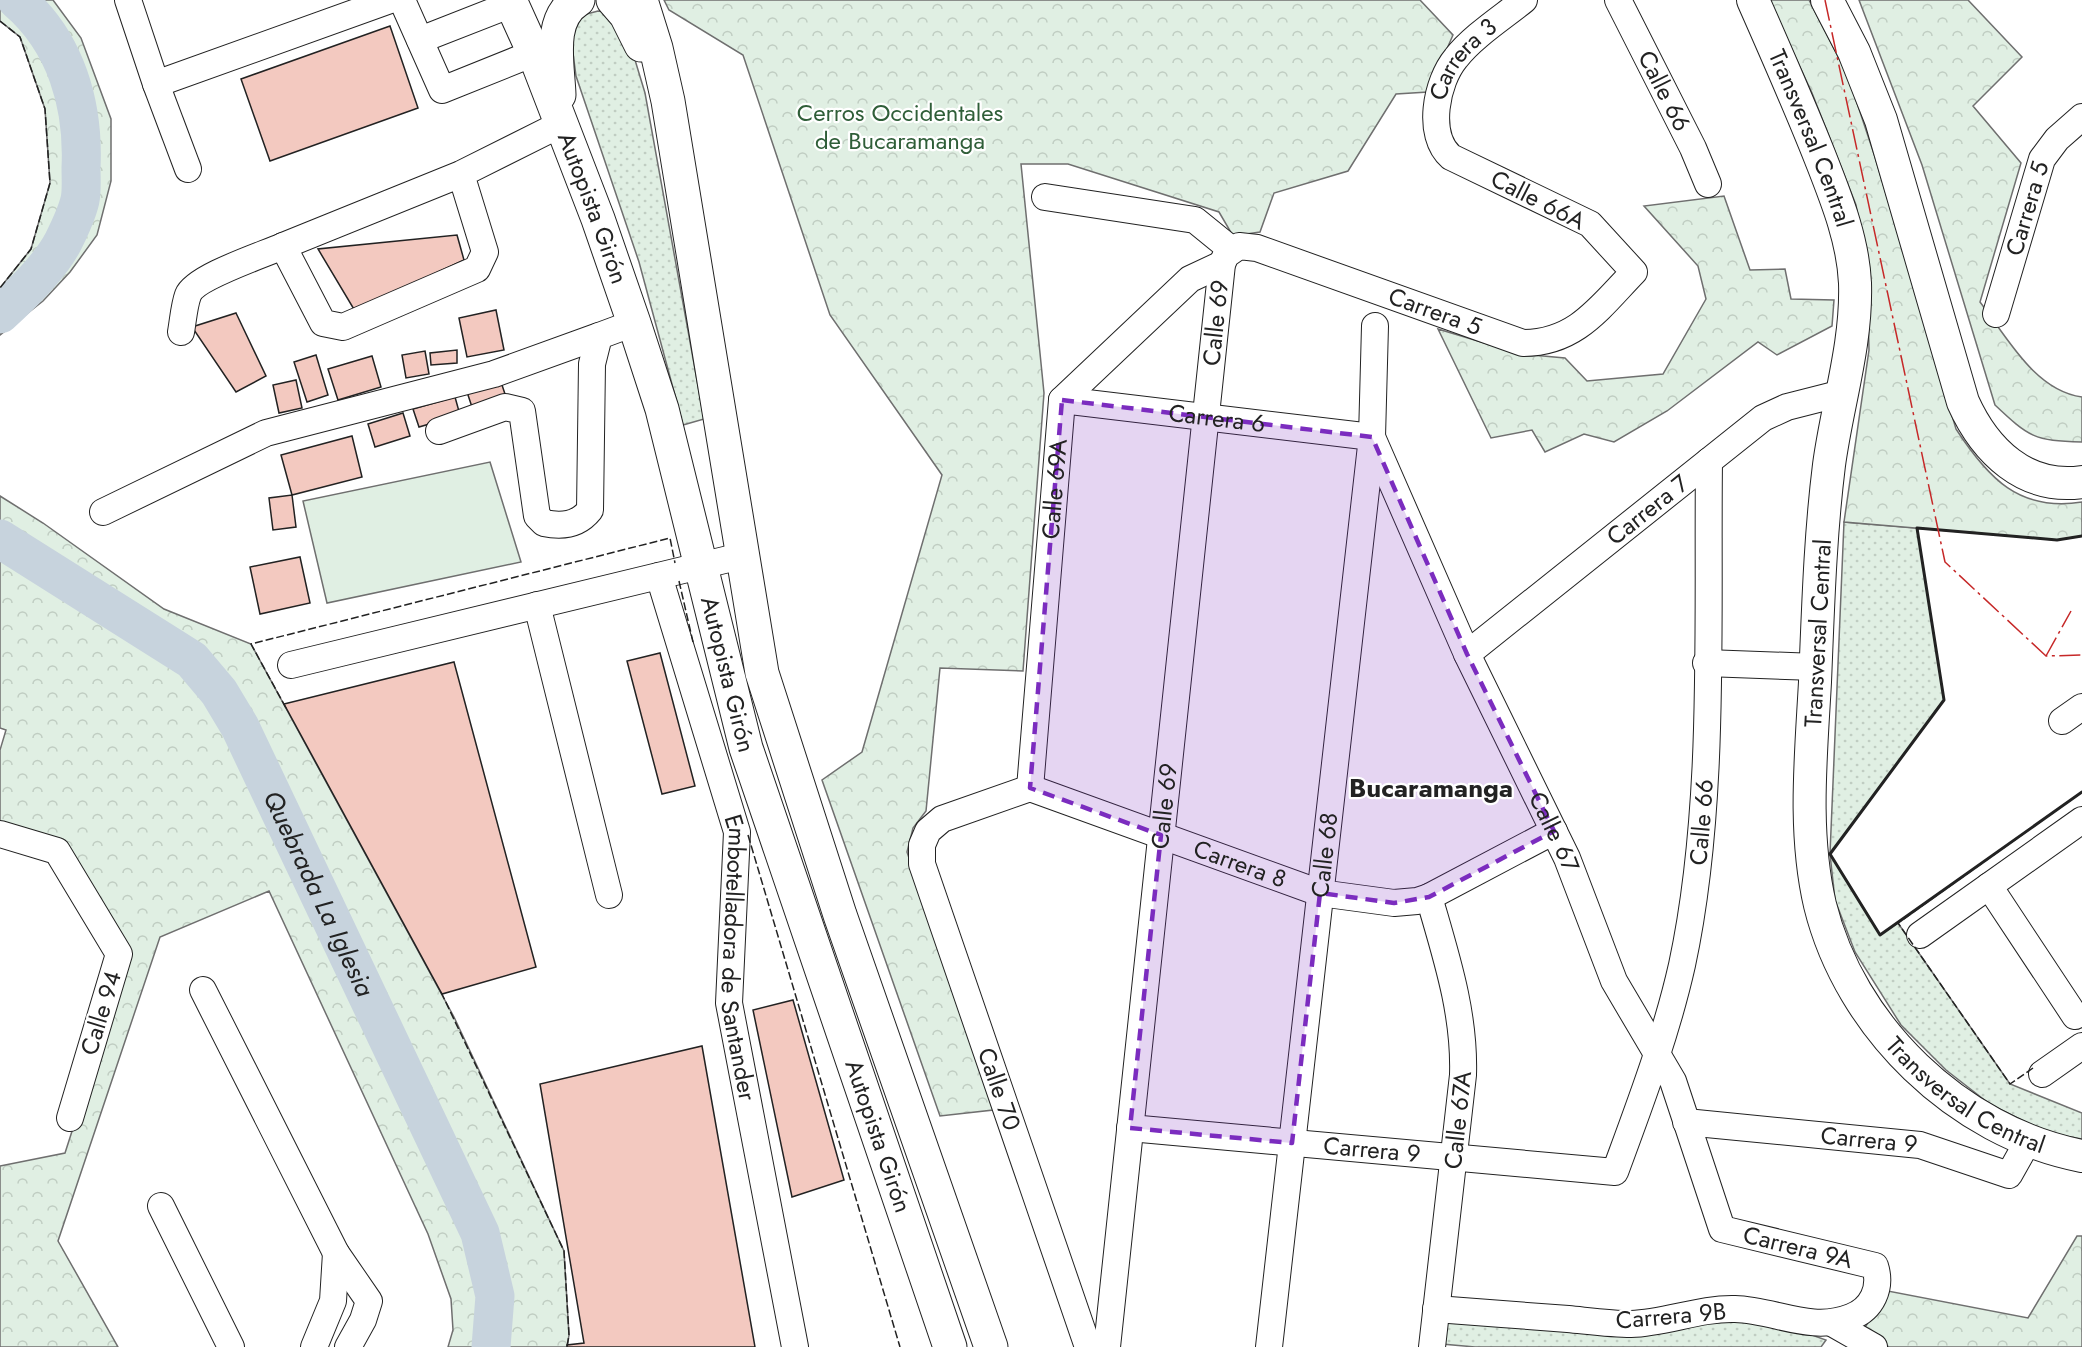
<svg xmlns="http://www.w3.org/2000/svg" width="2082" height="1347" viewBox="0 0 2082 1347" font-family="Jost,sans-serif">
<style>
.green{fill:url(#green-dots);stroke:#6f6f6f;stroke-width:1.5}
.forest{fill:url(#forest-crowns);stroke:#6f6f6f;stroke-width:1.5}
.pitch{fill:#e0efe3;stroke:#6f6f6f;stroke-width:1.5}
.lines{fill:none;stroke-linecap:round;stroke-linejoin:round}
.river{stroke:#c7d3dd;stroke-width:39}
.building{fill:#f3c9c0;stroke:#222;stroke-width:1.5}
.minor-casing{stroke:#222;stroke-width:28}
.major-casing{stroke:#222;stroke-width:34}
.highway-casing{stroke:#222;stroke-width:35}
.minor{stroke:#fff;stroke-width:26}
.major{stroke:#fff;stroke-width:32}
.highway{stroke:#fff;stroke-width:33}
.fence{stroke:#222;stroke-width:1.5;stroke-dasharray:8 3;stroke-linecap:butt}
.wall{stroke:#222;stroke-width:3}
.power{stroke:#c62828;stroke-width:1.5;stroke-dasharray:21 4.5 3 4.5;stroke-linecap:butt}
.marked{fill:#7b2cbf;fill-opacity:0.2;stroke:#7b2cbf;stroke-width:4.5;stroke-dasharray:12 8;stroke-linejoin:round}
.labels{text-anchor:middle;stroke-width:4.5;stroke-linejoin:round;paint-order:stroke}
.street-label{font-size:24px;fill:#222;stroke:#fff}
.park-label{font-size:24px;fill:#2f5e38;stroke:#fff}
.neighbourhood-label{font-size:26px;font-weight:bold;fill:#222;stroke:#fff}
.water-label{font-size:26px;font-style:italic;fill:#222;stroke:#fff}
</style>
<defs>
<pattern id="green-dots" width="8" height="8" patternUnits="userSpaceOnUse" patternTransform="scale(1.5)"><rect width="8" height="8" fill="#e0efe3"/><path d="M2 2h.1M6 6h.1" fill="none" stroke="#c0cdc2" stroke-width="1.8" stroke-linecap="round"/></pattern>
<pattern id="forest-crowns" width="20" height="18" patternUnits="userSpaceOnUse" patternTransform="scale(1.5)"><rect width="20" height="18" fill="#e0efe3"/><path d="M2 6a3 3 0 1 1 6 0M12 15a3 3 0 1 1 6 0" fill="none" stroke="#c0cdc2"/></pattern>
</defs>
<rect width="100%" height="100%" fill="#fff"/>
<path class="green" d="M 598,11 L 612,13 L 632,50 L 645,93 L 704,419 L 683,425 L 639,262 L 576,76 L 571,38 L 575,26 L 583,15 Z
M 1844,522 L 1917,528 L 1944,700 L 1830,854 L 1880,935 L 1898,923 L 2010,1084 L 2082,1113 L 2082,1139 L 2048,1133 L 1991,1105 L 1946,1070 L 1901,1025 L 1855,952 L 1835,900 L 1830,854 Z
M 1729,1317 L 1770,1320 L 1826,1340 L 1821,1347 L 1475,1347 L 1442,1344 L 1445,1318 Z"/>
<path class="forest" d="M 0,0 L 53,0 L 81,38 L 111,119 L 111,181 L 97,235 L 70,272 L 43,301 L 0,335 L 0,288 L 31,249 L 50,183 L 45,109 L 20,37 L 0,21 Z
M 664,0 L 1420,0 L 1453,35 L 1428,92 L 1396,94 L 1348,171 L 1274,193 L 1260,232 L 1233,236 L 1219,212 L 1068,164 L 1021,164 L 1044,393 L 1023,671 L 940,668 L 926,811 L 913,828 L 907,852 L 993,1110 L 940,1116 L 822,780 L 862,752 L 942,475 L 830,315 L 743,55 L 669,10 Z
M 1769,0 L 1809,0 L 1848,76 L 1875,157 L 1956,429 C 1988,478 2019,512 2082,502 L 2082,536 L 2057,540 L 1844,522 L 1869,350 L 1867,266 L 1856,205 L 1812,93 Z
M 1859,0 L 1968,0 L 2022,57 L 1973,106 L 2021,163 L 1980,302 C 2007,337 2035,391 2082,397 L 2082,442 C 2034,441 2029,437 1995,405 L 1922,165 Z
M 1724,196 L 1750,270 L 1785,269 L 1791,299 L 1834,300 L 1832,326 L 1777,355 L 1758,342 L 1667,411 L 1614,442 L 1584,434 L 1545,452 L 1532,430 L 1491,438 L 1438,329 L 1521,354 L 1565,358 L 1587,381 L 1663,374 L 1706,299 L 1698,266 L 1644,206 Z
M 0,496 L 43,523 L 164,609 L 251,644 L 454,1017 L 564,1251 L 569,1335 L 567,1347 L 448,1347 L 453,1330 L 451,1299 L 428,1234 L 269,891 L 160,937 L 58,1241 L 118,1347 L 0,1347 L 0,1166 L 65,1153 L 129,954 L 67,844 L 0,825 L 0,750 L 6,730 L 0,728 Z
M 2077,1236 L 2082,1236 L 2082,1347 L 1889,1347 L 1862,1332 L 1888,1291 L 2028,1318 Z"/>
<path class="pitch" d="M 490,462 L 521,562 L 327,603 L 303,501 Z"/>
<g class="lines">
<g class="river">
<path d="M 0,314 C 21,295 50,267 63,242 C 69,230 77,213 80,200 C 82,190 81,178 81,168 C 84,105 66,42 17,0"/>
<path id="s1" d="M 0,539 L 192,660 L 219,692 L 240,727 L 480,1233 L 495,1296 L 491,1347"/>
</g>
</g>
<path class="building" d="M 390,26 L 418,108 L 270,161 L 241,79 Z
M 457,235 L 464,260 L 355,311 L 318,249 Z
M 496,310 L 504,350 L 467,357 L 459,318 Z
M 236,313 L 266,376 L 236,392 L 192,327 Z
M 457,350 L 457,363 L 431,365 L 430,353 Z
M 425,351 L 429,374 L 406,378 L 402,355 Z
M 316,355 L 328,395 L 307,402 L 294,362 Z
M 372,356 L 381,387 L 338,400 L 328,369 Z
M 500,379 L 506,397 L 472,407 L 466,389 Z
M 296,380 L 302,408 L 279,413 L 273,385 Z
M 455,397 L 460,415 L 419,427 L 413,409 Z
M 403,413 L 410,436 L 375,447 L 368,424 Z
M 352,436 L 362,477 L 292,495 L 281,455 Z
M 292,495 L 296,527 L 273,530 L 269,498 Z
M 300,557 L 310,603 L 260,614 L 250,567 Z
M 660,653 L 695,786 L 662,794 L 627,661 Z
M 454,662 L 536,967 L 442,994 L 284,704 Z
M 793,1000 L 844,1180 L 792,1197 L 753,1010 Z
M 702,1046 L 755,1347 L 567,1347 L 567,1345 L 584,1343 L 540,1084 Z"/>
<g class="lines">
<defs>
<g id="minor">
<path d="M 128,0 L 156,84 L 390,0"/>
<path d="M 402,0 L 442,90 L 534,53"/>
<path id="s2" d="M 1618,0 L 1693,148 L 1708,184"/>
<path d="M 420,40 L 512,4"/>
<path d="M 156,84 L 188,169"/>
<path d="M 461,174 L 485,252 L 477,269 L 343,327 L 323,323 L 283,246 L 461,174 L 561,124"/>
<path d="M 1045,197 L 1195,220 L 1232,250"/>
<path id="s3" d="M 1996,314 L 2042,159 L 2057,139 L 2082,117"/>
<path d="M 181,332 C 183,321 184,306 188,295 C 195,277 263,255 283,246"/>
<path id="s4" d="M 1062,400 L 1372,437 L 1467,654 L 1567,858 L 1614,981 L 1673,1081 L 1722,1229 L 1875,1266 C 1882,1288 1872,1309 1851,1317 C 1811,1333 1775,1310 1735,1309 C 1700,1308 1666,1323 1631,1324 C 1611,1324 1589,1321 1568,1319 C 1524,1316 1480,1312 1436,1309"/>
<path d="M 439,431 L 505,407 L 522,411 L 537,516 L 544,523 C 562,527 578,525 590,510 L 592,364 L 599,336 L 634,323"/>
<path d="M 103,512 L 266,433 L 494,374 L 599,336"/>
<path id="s5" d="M 659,576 L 737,832 L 729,1003 L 795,1347"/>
<path d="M 537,605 L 609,895"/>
<path id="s6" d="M 1467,654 L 1763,418 L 1787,407 L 1842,393"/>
<path d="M 1706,663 L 1816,667"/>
<path d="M 291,665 L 741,556"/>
<path d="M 2062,721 L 2082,707"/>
<path id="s7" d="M 1030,788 L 1062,400 L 1190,279 L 1222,264"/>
<path d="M 0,834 L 57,851 L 119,954 L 70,1118"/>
<path d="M 1989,886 L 2075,1016"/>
<path d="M 1429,897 C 1446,956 1465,1013 1463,1075 L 1432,1347"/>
<path d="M 1920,935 L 2082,820"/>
<path d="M 203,990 L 336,1253 L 369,1301 L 363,1320 L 348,1347"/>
<path d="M 2042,1074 L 2082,1046"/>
<path id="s8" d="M 1686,1122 L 1920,1145 L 2009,1175 L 2028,1141"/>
<path id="s9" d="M 1130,1128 L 1615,1172 C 1640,1104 1666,1036 1682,965 C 1716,807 1707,623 1709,461"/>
<path d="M 161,1206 L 231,1347"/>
<path d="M 1832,1323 L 1874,1347"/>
<path d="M 314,1347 L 333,1301 L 336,1253"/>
<path id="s10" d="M 1088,1347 L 922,864 L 922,845 L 928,831 L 942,819 L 1030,788 L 1320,893 L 1394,903 L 1417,901 L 1429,897 L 1554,831"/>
<path id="s11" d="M 1107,1347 L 1222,264 L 1226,255 L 1239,246 L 1257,248 L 1523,343 C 1576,343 1600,307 1634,272 L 1590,224 L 1451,157 C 1426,135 1436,82 1456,58 C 1472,37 1503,17 1524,0"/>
<path id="s12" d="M 1269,1347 L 1372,437 L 1375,326"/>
</g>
<g id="major">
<path id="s13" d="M 1753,0 C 1776,52 1799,104 1820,157 C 1836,198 1853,239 1855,283 C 1857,345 1837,405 1829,465 C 1820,537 1818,610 1815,682 C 1811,756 1803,832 1820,905 C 1850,1027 1958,1132 2082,1156"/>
<path d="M 1827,0 L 1854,52 L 1881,120 L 1963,402 C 1985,451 2025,490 2082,482"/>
</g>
<g id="highway">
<path id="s14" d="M 510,0 L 534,53 L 598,219 L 634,323 L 662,409 L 746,748 L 950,1347"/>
<path d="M 613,0 L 626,15 L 641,45"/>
<path d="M 641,0 L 656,48 L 668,101 L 762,673 L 840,915 L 991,1347"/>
<path d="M 559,95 C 558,64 547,19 578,0"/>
</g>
</defs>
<use href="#minor" class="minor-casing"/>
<use href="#major" class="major-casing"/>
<use href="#highway" class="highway-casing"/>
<use href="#minor" class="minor"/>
<use href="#major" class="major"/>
<use href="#highway" class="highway"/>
<path class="fence" d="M 0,21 L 20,37 L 45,109 L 50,183 L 31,249 L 0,288
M 679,581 L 693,642
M 286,708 L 251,644 L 670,538 L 675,563
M 748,835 L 900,1347
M 441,992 L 564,1251 L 569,1335 L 567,1347
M 2033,1068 L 2010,1084 L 1898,923 L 2082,792"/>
<path class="wall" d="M 2082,536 L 2057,540 L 1917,528 L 1944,700 L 1830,854 L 1880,935 L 2082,792"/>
<path class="power" d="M 1825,0 L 1945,562 L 2046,656 L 2082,655
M 2046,656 L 2071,611"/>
</g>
<path class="marked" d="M 1062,400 L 1372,437 L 1467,654 L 1554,831 L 1429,897 L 1394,903 L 1320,893 L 1292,1143 L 1130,1128 L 1161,835 L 1030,788 Z"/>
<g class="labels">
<g class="street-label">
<text dy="8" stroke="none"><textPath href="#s11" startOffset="1881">Carrera 3</textPath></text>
<text dy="8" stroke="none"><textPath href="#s2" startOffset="102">Calle 66</textPath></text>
<text dy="8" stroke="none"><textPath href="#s13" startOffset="150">Transversal Central</textPath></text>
<text transform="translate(1538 200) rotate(27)" y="8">Calle 66A</text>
<text dy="8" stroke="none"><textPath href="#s14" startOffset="224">Autopista Girón</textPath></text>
<text dy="8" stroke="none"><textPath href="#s3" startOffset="110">Carrera 5</textPath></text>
<text dy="8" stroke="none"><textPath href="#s11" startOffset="1322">Carrera 5</textPath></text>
<text dy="8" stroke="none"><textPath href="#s11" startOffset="1030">Calle 69</textPath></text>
<text dy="8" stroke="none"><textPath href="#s4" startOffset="156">Carrera 6</textPath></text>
<text dy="8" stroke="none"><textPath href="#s7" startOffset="300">Calle 69A</textPath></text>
<text dy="8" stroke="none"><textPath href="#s6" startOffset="231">Carrera 7</textPath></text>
<text transform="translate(1818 633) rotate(-87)" y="8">Transversal Central</text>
<text dy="8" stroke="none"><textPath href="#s14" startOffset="710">Autopista Girón</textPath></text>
<text dy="8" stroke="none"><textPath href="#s11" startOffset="544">Calle 69</textPath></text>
<text dy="8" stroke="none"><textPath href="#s9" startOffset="849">Calle 66</textPath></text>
<text dy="8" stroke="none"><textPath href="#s4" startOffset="747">Calle 67</textPath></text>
<text dy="8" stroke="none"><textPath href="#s12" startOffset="495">Calle 68</textPath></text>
<text dy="8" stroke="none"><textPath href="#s10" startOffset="880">Carrera 8</textPath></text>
<text dy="8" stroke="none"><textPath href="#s5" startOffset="394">Embotelladora de Santander</textPath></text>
<text transform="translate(101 1013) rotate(-73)" y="8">Calle 94</text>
<text transform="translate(999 1089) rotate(71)" y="8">Calle 70</text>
<text dy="8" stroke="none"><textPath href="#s13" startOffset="1176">Transversal Central</textPath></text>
<text transform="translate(1458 1120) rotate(-84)" y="8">Calle 67A</text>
<text dy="8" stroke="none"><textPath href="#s14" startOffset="1196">Autopista Girón</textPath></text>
<text dy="8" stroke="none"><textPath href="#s8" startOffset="184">Carrera 9</textPath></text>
<text dy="8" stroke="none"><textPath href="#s9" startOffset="243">Carrera 9</textPath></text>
<text dy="8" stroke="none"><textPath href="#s4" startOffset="1258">Carrera 9A</textPath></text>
<text transform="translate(1671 1316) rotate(-5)" y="8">Carrera 9B</text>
</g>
<g class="park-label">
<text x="900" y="121">Cerros Occidentales<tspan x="900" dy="28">de Bucaramanga</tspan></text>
</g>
<g class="neighbourhood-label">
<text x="1431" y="797">Bucaramanga</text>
</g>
<g class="water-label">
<text dy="9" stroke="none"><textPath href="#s1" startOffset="494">Quebrada La Iglesia</textPath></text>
</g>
</g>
</svg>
